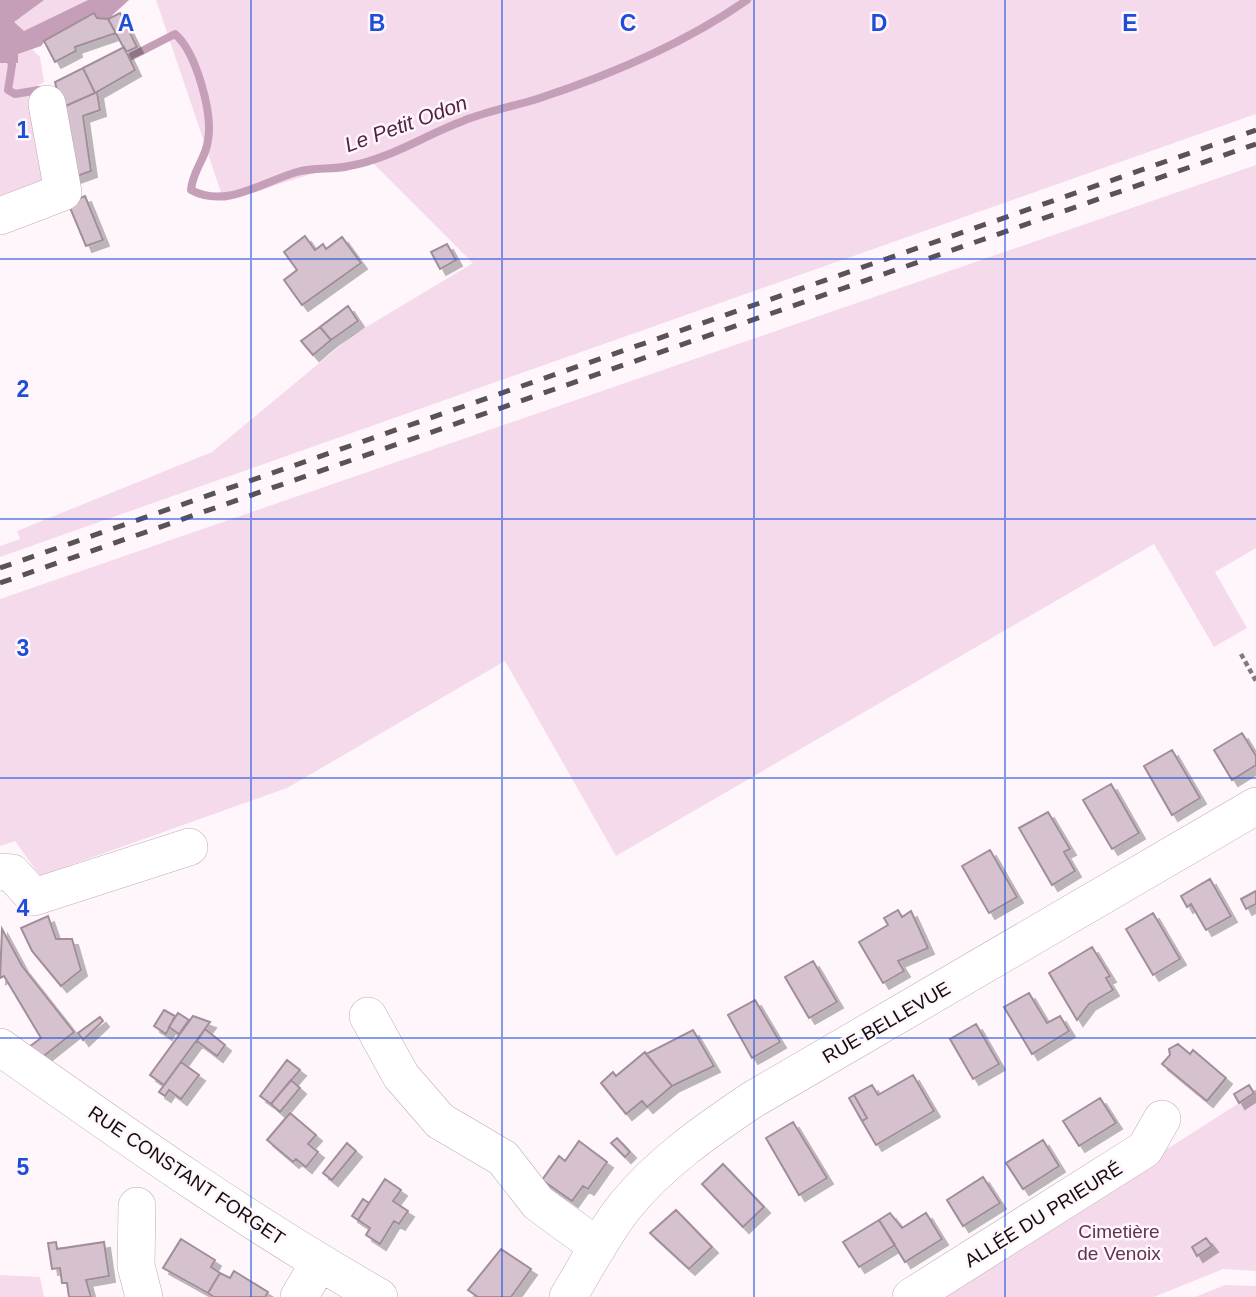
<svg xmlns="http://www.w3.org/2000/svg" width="1256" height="1297" viewBox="0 0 1256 1297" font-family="Helvetica,sans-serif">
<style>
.green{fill:#f4daeb}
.water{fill:#c59fb8}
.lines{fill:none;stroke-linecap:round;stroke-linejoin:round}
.stream{stroke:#c59fb8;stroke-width:8}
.building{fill:#d6c1cf;stroke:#a28e9b;stroke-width:2;filter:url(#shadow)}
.minor-casing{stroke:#c0abb9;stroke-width:38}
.path{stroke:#81797e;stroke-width:4.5;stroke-dasharray:5 3.5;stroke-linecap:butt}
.minor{stroke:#fff;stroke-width:37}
.rail{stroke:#595257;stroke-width:5;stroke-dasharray:12 12;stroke-linecap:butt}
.grid{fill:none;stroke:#1d4ed8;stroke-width:2;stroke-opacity:0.55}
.labels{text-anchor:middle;stroke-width:5;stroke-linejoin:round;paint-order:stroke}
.street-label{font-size:19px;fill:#140d12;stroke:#fff6fc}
.park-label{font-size:19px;fill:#623154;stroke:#fff6fc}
.water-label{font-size:21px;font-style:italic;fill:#522346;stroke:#fff6fc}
.grid-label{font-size:23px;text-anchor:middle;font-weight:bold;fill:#1d4ed8;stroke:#fff6fc;stroke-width:5;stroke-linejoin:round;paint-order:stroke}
</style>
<defs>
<filter id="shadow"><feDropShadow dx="6" dy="6" stdDeviation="0" flood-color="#0004"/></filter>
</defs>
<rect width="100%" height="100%" fill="#fff6fc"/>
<path class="green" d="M 0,0 L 108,0 L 26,43 L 40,57 L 44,82 L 37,86 L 53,176 L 0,210 Z
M 156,0 L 1256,0 L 1256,114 L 0,557 L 0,546 L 20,539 L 17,531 L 212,452 L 353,335 L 473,263 L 367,157 L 224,201 Z
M 1256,165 L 1256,548 L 1215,572 L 1247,628 L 1214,647 L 1154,544 L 616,856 L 505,661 L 287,788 L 40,876 L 15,841 L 0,846 L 0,599 Z
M 1256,1092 L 1256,1271 L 1223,1269 L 1154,1297 L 937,1297 Z
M 0,1275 L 40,1277 L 44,1297 L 0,1297 Z
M 1225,1285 L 1256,1286 L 1256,1297 L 1195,1297 Z"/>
<path class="water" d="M 0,0 L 44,0 L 14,22 L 24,31 L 88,0 L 129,0 L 108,19 L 97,18 L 94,13 L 45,41 L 41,46 L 18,54 L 18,63 L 0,63 Z"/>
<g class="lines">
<path class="stream" d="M 9,56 L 12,65 L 8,90 L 15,94 L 39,90
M 132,56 L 175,34 C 196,52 213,113 208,140 C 206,159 193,169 191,190 C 226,209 262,182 297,172 C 315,167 332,170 349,166 C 390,159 425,135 463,121 C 488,111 515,106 540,98 C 613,74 684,44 747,0"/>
</g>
<path class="building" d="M 94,13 L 97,18 L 108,19 L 116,33 L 75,47 L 76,51 L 55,62 L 44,41 Z
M 120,13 L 137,47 L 126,52 L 108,19 Z
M 124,47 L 135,70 L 95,93 L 83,68 Z
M 83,68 L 95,93 L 61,108 L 55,82 Z
M 97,92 L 100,110 L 83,116 L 91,171 L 69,179 L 61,108 Z
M 85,196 L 103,240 L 86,246 L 68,203 Z
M 305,236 L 315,250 L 323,244 L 326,249 L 342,237 L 361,263 L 302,305 L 284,280 L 297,270 L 284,252 Z
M 447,244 L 456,260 L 440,269 L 431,252 Z
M 348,306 L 358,321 L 331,340 L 320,327 Z
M 320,327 L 331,340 L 313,355 L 301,341 Z
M 1242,733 L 1256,756 L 1256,765 L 1232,780 L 1214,750 Z
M 1172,750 L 1200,798 L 1172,815 L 1144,766 Z
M 1111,784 L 1139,833 L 1112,849 L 1083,800 Z
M 1048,812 L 1070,849 L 1064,852 L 1075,871 L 1052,885 L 1019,828 Z
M 990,850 L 1017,897 L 989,913 L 962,866 Z
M 1210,879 L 1231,916 L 1206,930 L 1191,904 L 1187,907 L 1181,896 Z
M 1256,891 L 1256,904 L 1246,909 L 1241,899 Z
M 898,910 L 902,917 L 911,911 L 928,948 L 898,961 L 904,971 L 883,983 L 859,942 L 888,925 L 884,918 Z
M 1153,913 L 1180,959 L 1153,975 L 1126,929 Z
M 48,916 L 56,939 L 72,939 L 81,970 L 61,986 L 32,951 L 21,928 Z
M 2,929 L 22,966 L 74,1032 L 35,1063 L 25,1050 L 41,1038 L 4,976 L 0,978 Z
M 1092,947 L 1110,976 L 1106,978 L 1113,990 L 1089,1004 L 1077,1020 L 1049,973 Z
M 813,961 L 837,1002 L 809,1018 L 785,977 Z
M 1029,993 L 1047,1023 L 1060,1016 L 1069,1031 L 1032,1054 L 1004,1007 Z
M 755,1000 L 780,1042 L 752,1058 L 728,1015 Z
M 164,1010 L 175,1016 L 166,1034 L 154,1026 Z
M 178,1013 L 189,1020 L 179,1034 L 169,1027 Z
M 193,1016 L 210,1022 L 164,1085 L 150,1075 Z
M 100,1017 L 103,1021 L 83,1040 L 78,1033 Z
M 976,1024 L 999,1064 L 973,1079 L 950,1039 Z
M 205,1029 L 225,1045 L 217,1056 L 197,1041 Z
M 693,1030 L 714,1066 L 672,1086 L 646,1054 Z
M 1178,1044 L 1190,1054 L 1193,1050 L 1226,1078 L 1207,1101 L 1162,1064 L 1170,1055 L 1169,1049 Z
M 645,1052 L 672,1086 L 647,1107 L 642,1101 L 626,1114 L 601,1083 L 613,1072 L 616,1076 Z
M 287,1060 L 300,1070 L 271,1104 L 260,1096 Z
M 181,1062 L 199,1075 L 181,1099 L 169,1090 L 165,1096 L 159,1092 Z
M 913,1075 L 934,1111 L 876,1145 L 862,1121 L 867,1118 L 854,1095 L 872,1085 L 878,1095 Z
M 291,1080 L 300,1088 L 280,1112 L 271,1104 Z
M 1249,1085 L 1254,1093 L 1239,1103 L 1234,1094 Z
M 854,1095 L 867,1118 L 862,1121 L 849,1098 Z
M 1100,1098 L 1116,1123 L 1079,1146 L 1063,1121 Z
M 290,1113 L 316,1135 L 308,1144 L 318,1152 L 306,1167 L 296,1159 L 293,1162 L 267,1140 Z
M 793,1122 L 827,1178 L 799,1195 L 766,1138 Z
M 617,1138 L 630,1152 L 625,1157 L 611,1143 Z
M 1043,1140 L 1059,1166 L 1023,1189 L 1006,1163 Z
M 579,1141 L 607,1162 L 588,1189 L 583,1186 L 572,1201 L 542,1180 L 559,1156 L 565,1161 Z
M 347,1143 L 356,1151 L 332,1180 L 323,1173 Z
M 723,1164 L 764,1207 L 743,1227 L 702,1184 Z
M 983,1177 L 1000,1203 L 963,1226 L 947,1200 Z
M 385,1179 L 401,1190 L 393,1201 L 408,1211 L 399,1224 L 394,1221 L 380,1244 L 366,1235 L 370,1228 L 358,1220 Z
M 363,1199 L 369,1203 L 358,1220 L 352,1216 Z
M 676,1210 L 712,1247 L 689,1269 L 650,1233 Z
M 890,1213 L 902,1228 L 926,1213 L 942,1239 L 905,1262 L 879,1220 Z
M 879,1220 L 895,1245 L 859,1267 L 843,1242 Z
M 1206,1238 L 1212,1246 L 1197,1256 L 1192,1247 Z
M 181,1239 L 215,1260 L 211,1267 L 220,1273 L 208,1293 L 163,1268 Z
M 56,1242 L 57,1249 L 104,1242 L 109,1276 L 86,1280 L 91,1297 L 69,1297 L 67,1283 L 62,1283 L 60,1268 L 52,1269 L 48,1243 Z
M 501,1249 L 531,1269 L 511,1297 L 478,1297 L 468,1290 Z
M 234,1271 L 268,1292 L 265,1297 L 214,1297 L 208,1293 L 220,1273 L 230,1278 Z"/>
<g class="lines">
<defs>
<path id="minor" d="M 0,216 L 63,192 L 47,104
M 0,872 L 12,873 L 34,897 L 189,847
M 368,1016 L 401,1076 L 440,1121 L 503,1158 L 538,1203 L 598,1247
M 0,1047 C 123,1134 247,1222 379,1297
M 137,1206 L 136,1266 L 144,1297
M 299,1297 L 319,1263
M 568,1297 C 586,1267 603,1234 625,1206 C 660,1163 706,1131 752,1100 L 1256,806
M 911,1297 L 1145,1149 L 1162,1119"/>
</defs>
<use href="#minor" class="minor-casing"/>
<path class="path" d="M 1241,654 L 1256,681"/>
<use href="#minor" class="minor"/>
<path class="rail" d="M 0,568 L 1256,130
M 0,583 L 1256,144"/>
</g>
<path class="grid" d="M 251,0 L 251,1297M 502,0 L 502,1297M 754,0 L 754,1297M 1005,0 L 1005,1297M 0,259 L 1256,259M 0,519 L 1256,519M 0,778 L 1256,778M 0,1038 L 1256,1038"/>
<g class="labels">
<g class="street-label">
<text transform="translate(886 1022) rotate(-30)" y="7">RUE BELLEVUE</text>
<text transform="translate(187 1175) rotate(34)" y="7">RUE CONSTANT FORGET</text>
<text transform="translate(1043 1214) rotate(-32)" y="7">ALLÉE DU PRIEURÉ</text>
</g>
<g class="park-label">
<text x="1119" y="1238">Cimetière<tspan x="1119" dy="22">de Venoix</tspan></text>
</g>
<g class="water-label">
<text transform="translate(406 124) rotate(-20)" y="7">Le Petit Odon</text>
</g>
</g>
<g class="grid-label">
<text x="126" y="31">A</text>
<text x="377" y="31">B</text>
<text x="628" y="31">C</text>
<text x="879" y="31">D</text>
<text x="1130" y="31">E</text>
<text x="23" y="138">1</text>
<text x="23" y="397">2</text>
<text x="23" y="656">3</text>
<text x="23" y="916">4</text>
<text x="23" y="1175">5</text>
</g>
</svg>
